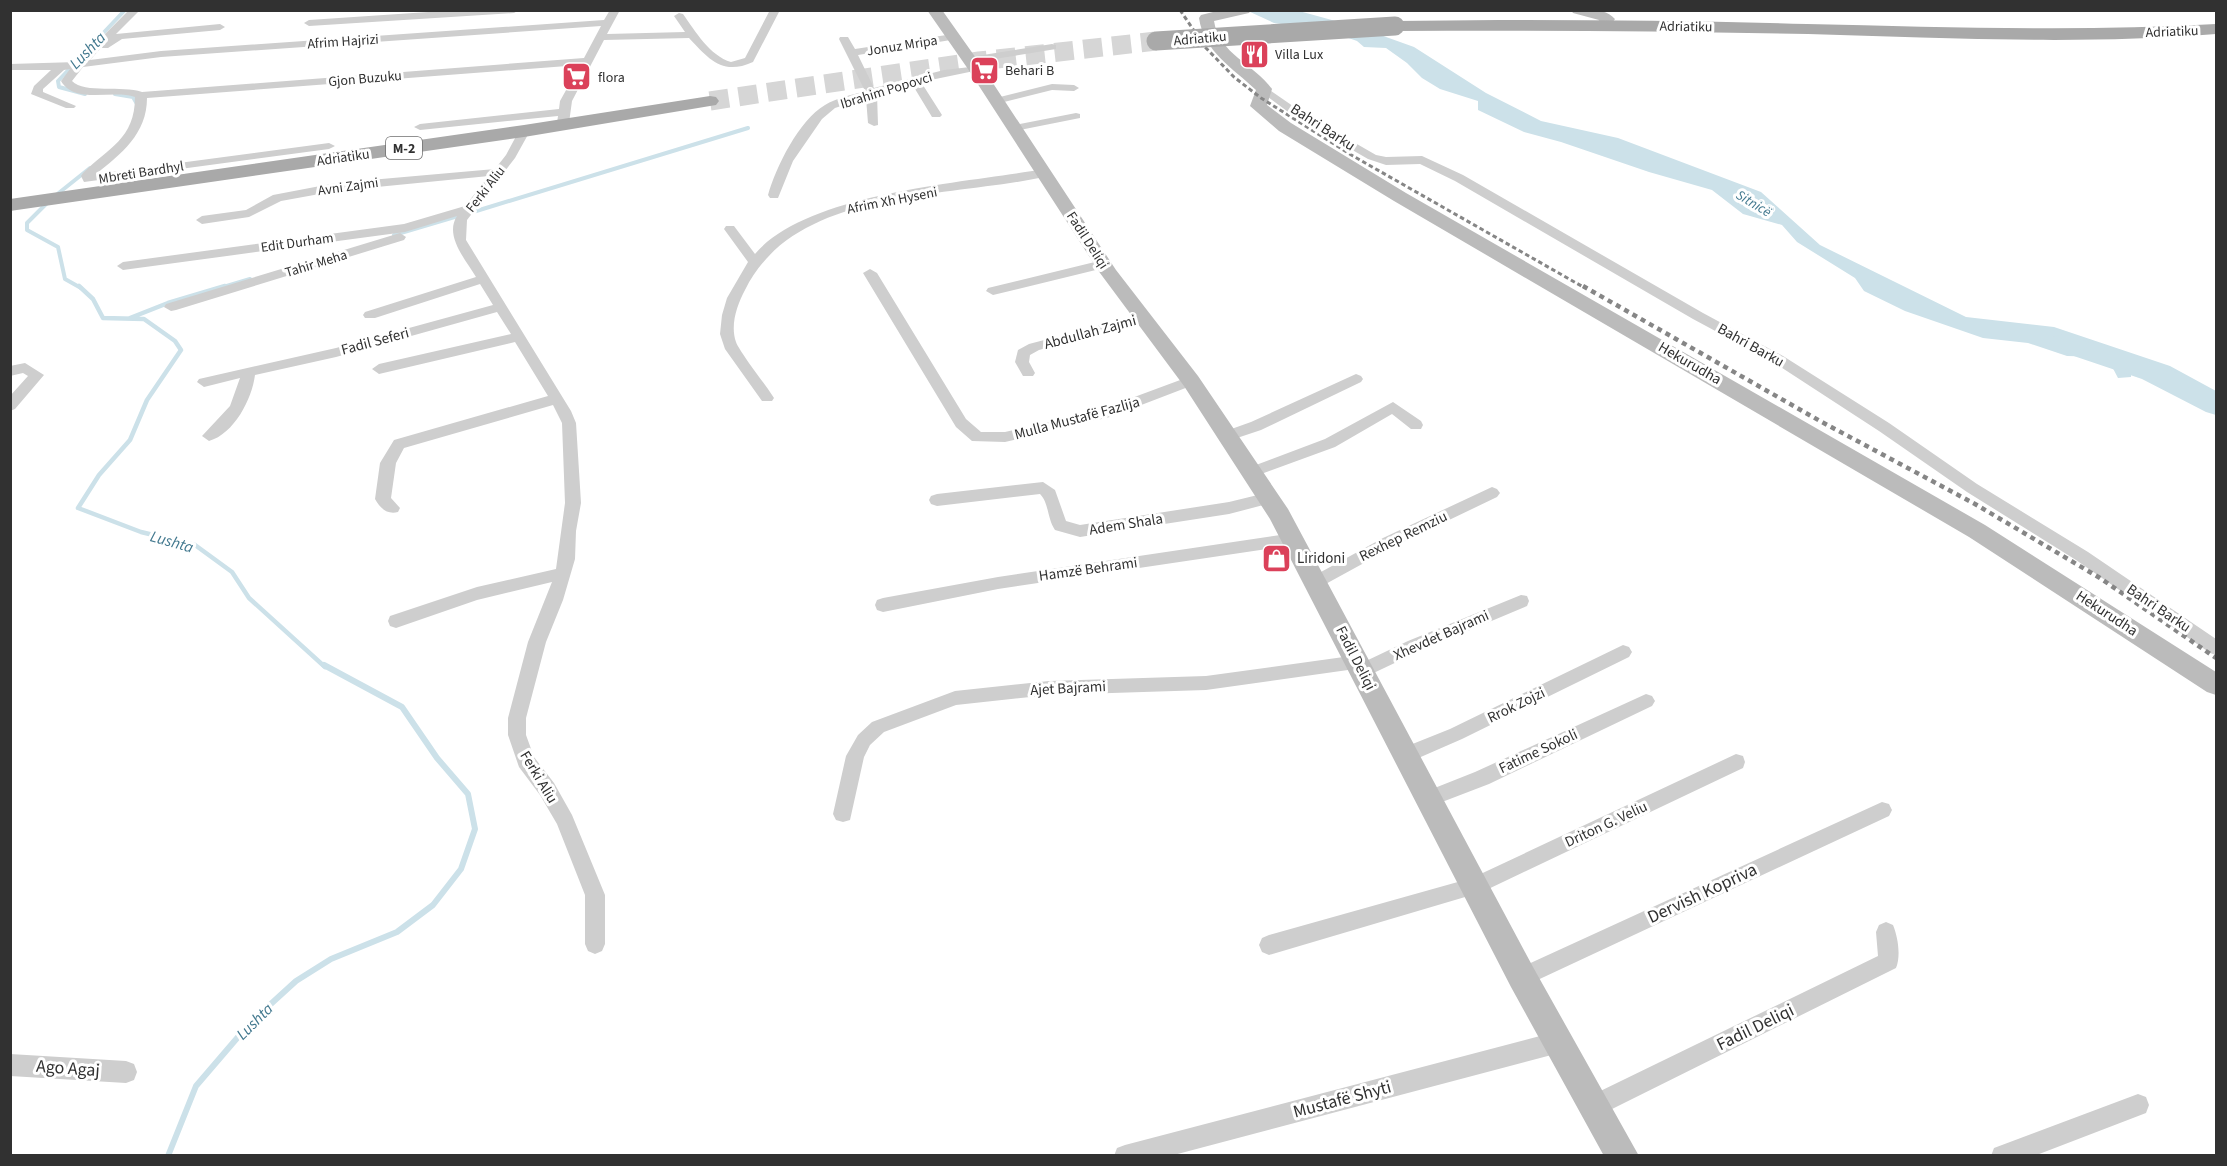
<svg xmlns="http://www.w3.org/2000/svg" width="2227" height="1166" viewBox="0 0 2227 1166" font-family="'Source Sans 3',sans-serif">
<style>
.water{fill:#cce1e9}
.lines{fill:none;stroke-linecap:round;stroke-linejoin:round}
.stream-far2{stroke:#cce1e9;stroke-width:4}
.stream-far1{stroke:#cce1e9;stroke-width:4.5}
.stream{stroke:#cce1e9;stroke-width:6}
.river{fill:#cce1e9;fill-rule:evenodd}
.primary-tunnel{stroke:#d6d6d6;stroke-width:19;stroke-dasharray:19 10;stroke-linecap:butt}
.street{fill:#cecece;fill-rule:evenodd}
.secondary{fill:#bbb;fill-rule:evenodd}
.primary{fill:#a9a9a9;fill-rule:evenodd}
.rail-far1{stroke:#868686;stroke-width:3;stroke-dasharray:4.5 3;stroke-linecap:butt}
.rail{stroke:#868686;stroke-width:4.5;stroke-dasharray:5 4.5;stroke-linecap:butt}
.primary-bridge{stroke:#a9a9a9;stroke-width:19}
.labels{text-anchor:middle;stroke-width:6;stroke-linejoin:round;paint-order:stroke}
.far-street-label{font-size:14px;fill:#313131;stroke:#fff}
.far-poi-label{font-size:14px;fill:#313131;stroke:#fff;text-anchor:start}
.shield{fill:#fff;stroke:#6f6f6f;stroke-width:1.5}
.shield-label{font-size:14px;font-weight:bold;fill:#313131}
.far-water-label{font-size:14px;font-style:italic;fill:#43798f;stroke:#fff}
.street-label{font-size:15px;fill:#313131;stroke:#fff}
.poi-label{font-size:15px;fill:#313131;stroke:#fff;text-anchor:start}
.water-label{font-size:16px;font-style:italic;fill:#43798f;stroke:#fff}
.near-street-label{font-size:18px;fill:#313131;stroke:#fff}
</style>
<rect width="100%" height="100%" fill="#fff"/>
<path class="water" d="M 1248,11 L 1299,11 L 1361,28 L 1414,47 L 1486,93 L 1541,121 L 1618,138 L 1761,192 L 1820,245 L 1966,317 L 2054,327 L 2170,366 L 2216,391 L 2216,401 L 2211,398 L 2197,403 L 2166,381 L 2131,370 L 2131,377 L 2118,378 L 2107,357 L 2067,356 L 2028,343 L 1983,338 L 1905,311 L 1864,291 L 1855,278 L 1797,242 L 1782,225 L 1743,214 L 1712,190 L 1649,172 L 1561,142 L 1524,132 L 1478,110 L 1478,101 L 1440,89 L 1422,78 L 1407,63 L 1386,48 L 1364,47 L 1357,41 L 1326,30 L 1274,23 Z"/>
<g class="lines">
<path class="stream-far2" d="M 85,94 L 59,87 L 58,81 L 125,10
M 115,94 L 133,97 L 137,104
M 55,196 L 90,168
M 48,202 L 27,223 L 27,230 L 58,247 L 65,279 L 81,288
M 473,212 L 748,128
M 394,235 L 458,216
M 220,288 L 250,279"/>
<path class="stream-far1" d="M 79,286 L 93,299 L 103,318 L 144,319 L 175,341 L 181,350 L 147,400 L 130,440 L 99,475 L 78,508 L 141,532 L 195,545 L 232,572 L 249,598 L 325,667
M 130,318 L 168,303 L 225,286"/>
<path class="stream" d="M 168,1156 L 196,1086 L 250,1023 L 296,981 L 331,959 L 397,932 L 433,905 L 461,869 L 475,829 L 468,794 L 437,758 L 402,707 L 324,665"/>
<path class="river" d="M 2063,334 L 2162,365 L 2216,393 L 2216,415 L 2206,412 L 2142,379 L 2053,349 L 2049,343 L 2053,337 Z"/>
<path class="primary-tunnel" d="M 710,101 L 979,61 L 1156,41"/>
<path class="street" d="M 129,10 L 140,10 L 116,34 L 220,24 L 225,27 L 220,30 L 122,39 L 108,48 L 101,48 L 90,60 L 161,51 L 604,20 L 610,10 L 620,10 L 607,34 L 685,32 L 674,16 L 679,13 L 683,14 C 695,31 710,56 731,62 L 745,58 L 770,10 L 780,10 L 753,62 C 722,76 709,59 689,38 L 604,40 L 572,101 L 569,123 L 563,126 L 557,123 L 558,116 L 420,130 L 414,127 L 420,124 L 559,109 L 560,101 L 580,65 L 147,98 C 147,134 121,154 96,174 L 329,143 L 335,146 L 329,149 L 84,182 L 81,176 L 83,173 C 108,148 135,139 135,97 C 113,89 75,105 61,81 L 70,69 L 64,70 L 43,89 L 43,92 L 76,106 L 74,108 L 66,108 L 31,94 L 34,86 L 51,70 L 10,70 L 10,64 L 77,62 ZM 601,26 L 584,58 L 142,92 C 122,85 85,94 72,81 L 83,67 L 161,57 Z
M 458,10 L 519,10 L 514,13 L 309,26 L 304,23 L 309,20 Z
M 953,34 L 957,35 L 957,39 L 858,55 L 874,88 L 944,70 L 979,66 L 979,70 L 921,82 L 942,115 L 940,117 L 932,117 L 912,84 L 877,94 L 878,125 L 874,126 L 868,123 L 866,98 L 835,108 L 822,119 L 793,161 L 778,198 L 770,198 L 768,195 C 776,167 799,120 825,105 C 836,98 852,95 865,91 L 839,39 L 840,37 L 848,37 L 855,49 Z
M 1052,44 L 1056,45 L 1056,49 L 970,63 L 965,60 L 970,57 Z
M 1052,84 L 1074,85 L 1079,88 L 1074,91 L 1052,90 L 996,104 L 990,101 L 992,99 Z
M 1264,86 L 1303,113 L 1376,155 L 1386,157 L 1422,156 L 1463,175 L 1703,313 L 1783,356 L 1889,423 L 1977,484 L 2088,552 L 2216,639 L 2216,655 L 2210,653 L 2076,560 L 1967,492 L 1879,431 L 1773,362 L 1693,319 L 1455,181 L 1420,164 L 1386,165 L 1368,159 L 1295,117 L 1260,91 L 1260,87 Z
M 1076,113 L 1080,114 L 1080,118 L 1015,131 L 1009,128 L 1015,125 Z
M 524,128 L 530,131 L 515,158 L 467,220 L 466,240 L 571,411 L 576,423 L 581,503 L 576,531 L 575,559 L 563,600 L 546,642 L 526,718 L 526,735 L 534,757 L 554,783 L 572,815 L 605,895 L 605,944 L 602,951 L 595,954 L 588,951 L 585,944 L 585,895 L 557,824 L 540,795 L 519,767 L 508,735 L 508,718 L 528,642 L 552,582 L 477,600 L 396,628 L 390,626 L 388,621 L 390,616 L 477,587 L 556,569 L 565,503 L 562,423 L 553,405 L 404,448 L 396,463 L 391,498 L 400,508 L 398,512 C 387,515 380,508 375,499 L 380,463 L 394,440 L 548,396 L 515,342 L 379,374 L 372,369 L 379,364 L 511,334 L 497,312 L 336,357 L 255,375 C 252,399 234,434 209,441 L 202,436 L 230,406 L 240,378 L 204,387 L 197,382 L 199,379 L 336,348 L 493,305 L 480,284 L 375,318 L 365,318 L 363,315 L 365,312 L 476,277 C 466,260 444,236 457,216 L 405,232 L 123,270 L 117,266 L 123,262 L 404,224 L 465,206 L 489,176 L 336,191 L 281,201 L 249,217 L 202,224 L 196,220 L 202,216 L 246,210 L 273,195 L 336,183 L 495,169 L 506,155 L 520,129 Z
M 1044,169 L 1048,170 L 1048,176 C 951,199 796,186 745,290 C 737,305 730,325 736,342 C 739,351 765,384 772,395 L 774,398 L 772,401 L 762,401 L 725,349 L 720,334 L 722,315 L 727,298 L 748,262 L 724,229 L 726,226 L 734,226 L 755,254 C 807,192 966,183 1044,169 Z
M 400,233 L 406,237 L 404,240 L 176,310 L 171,311 L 164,307 L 166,304 Z
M 1103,260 L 1108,261 L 1109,264 L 1108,267 L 993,295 L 986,291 L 988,288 Z
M 870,269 L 877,273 L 966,419 L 981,432 L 1005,432 L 1102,409 L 1191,376 L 1198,381 L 1196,384 L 1110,417 L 1005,442 L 972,441 L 956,427 L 863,273 Z
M 1143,314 L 1150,318 L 1148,321 L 1039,350 L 1030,355 L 1029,362 L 1035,373 L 1033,376 L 1023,376 L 1015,362 L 1018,350 L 1029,344 Z
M 25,363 L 44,375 L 15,409 L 10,411 L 10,396 L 28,376 L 23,373 L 10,376 L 10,366 Z
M 1356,374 L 1361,376 L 1363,379 L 1361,382 L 1261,430 L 1228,441 L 1221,436 L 1223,432 L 1251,422 Z
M 1393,402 L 1421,421 L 1423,425 L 1421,429 L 1411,429 L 1392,414 L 1335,447 L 1253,477 L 1248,476 L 1245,472 L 1248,468 L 1325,439 Z
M 1043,482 L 1055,490 L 1066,521 L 1080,525 L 1229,502 L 1270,492 L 1275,494 L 1278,498 L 1275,502 L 1229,514 L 1080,537 L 1055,530 C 1047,518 1049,503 1040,494 L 937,506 L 931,504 L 929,500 L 931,496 L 937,494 Z
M 1492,487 L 1497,489 L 1500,493 L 1497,497 L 1395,546 L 1322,586 L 1316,588 L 1310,586 L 1308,582 L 1310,578 L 1383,538 Z
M 1294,533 L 1300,535 L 1302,539 L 1300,543 L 1294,545 L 998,589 L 883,612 L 877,610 L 875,605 L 877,600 L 883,598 L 998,577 Z
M 1521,595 L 1527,596 L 1529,601 L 1527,606 L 1420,651 L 1363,678 L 1357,676 L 1355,669 L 1206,690 L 1049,695 L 956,705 L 884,732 L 870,745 L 864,757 L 850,820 L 843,822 L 836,820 L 833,814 L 846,756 L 858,735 L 872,722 L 955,691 L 1049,681 L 1206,676 L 1358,655 L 1364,657 L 1366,661 L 1408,641 Z
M 1623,645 L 1629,647 L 1632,652 L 1629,657 L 1462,739 L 1407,763 L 1400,761 L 1398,755 L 1400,749 L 1450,729 Z
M 1646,694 L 1652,696 L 1655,701 L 1652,706 L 1489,784 L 1429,807 L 1422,805 L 1420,799 L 1422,793 L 1475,772 Z
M 1736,754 L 1743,756 L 1745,762 L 1743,768 L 1482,892 L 1269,955 L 1262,952 L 1259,945 L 1262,938 L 1269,935 L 1472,878 Z
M 1882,802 L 1889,804 L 1892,810 L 1889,816 L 1529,984 L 1522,987 L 1515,984 L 1512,977 L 1515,970 Z
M 1886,922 L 1893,925 C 1898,937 1901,956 1896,968 L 1602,1114 L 1594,1117 L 1586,1114 L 1583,1106 L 1586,1098 L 1878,956 L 1876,932 L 1879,925 Z
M 1559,1031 L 1567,1034 L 1570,1042 L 1567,1050 L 1559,1053 L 1170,1156 L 1114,1156 L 1117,1148 L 1125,1145 Z
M 10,1054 L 126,1061 L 134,1064 L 137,1072 L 134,1080 L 126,1083 L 10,1076 Z
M 2138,1094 L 2146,1097 L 2149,1105 L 2146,1113 L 2034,1156 L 1991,1156 L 1994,1148 Z"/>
<path class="secondary" d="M 927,10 L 942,10 L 983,68 L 1116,270 L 1198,376 L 1288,509 L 1533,967 L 1639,1156 L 1604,1156 L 1511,987 L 1270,519 L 1184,386 L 1100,273 L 968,69 Z
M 1221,10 L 1251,10 L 1249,13 L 1214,21 C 1219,54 1254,64 1272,89 L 1267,105 L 1291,123 L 1406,193 L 1985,525 L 2216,672 L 2216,695 L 2207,692 L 1969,537 L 1394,201 L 1279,131 L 1250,106 L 1256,90 C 1233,68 1204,52 1199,18 L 1201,15 Z
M 1571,10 C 1585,10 1605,7 1615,19 L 1609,27 L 1604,28 L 1597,24 L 1599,20 L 1573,13 Z"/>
<path class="primary" d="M 1498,20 C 1601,20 1704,21 1807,24 C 1944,27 2079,32 2216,24 L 2216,34 C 2081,45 1944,38 1808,34 C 1670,31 1533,30 1395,31 L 1387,26 L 1395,21 Z
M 710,96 L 716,97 L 719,101 L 716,105 L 524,137 L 10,211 L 10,199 L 524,125 Z"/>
<path class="rail-far1" d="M 1180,10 L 1205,47 L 1234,77 L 1261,98 L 1353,156 L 1585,288"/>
<path class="rail" d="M 1583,286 L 1820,421 L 1975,504 L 2100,578 L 2216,658"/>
<path class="primary-bridge" d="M 1156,41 L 1395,26"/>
</g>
<defs>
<symbol id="restaurant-square" viewBox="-11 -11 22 22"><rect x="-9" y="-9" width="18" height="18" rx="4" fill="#db415a" stroke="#fff"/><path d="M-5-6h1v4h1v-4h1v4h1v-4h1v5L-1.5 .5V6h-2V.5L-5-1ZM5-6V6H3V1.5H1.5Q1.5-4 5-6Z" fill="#fff"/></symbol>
<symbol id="supermarket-square" viewBox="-11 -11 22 22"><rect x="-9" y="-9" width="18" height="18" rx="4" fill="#db415a" stroke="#fff"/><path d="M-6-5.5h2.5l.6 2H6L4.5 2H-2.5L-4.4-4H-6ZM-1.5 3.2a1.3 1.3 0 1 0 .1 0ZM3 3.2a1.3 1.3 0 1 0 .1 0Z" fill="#fff"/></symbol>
<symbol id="shop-square" viewBox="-11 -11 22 22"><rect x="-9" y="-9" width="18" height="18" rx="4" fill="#db415a" stroke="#fff"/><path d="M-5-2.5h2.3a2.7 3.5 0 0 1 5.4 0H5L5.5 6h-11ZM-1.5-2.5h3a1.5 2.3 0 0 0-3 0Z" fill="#fff"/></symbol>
</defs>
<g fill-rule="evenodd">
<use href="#restaurant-square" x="1238" y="38" width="33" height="33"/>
<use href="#supermarket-square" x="968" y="54" width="33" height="33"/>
<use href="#supermarket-square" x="560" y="60" width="33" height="33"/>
<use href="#shop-square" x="1260" y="542" width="33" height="33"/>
</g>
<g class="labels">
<g class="far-street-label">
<text transform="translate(1686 26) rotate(1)" y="5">Adriatiku</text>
<text transform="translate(2172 31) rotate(-2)" y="5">Adriatiku</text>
<text transform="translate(1200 38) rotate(-5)" y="5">Adriatiku</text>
<text transform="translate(343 41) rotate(-4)" y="5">Afrim Hajrizi</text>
<text transform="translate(902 45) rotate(-9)" y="5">Jonuz Mripa</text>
<text transform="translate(365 78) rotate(-5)" y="5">Gjon Buzuku</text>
<text transform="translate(886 90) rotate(-17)" y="5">Ibrahim Popovci</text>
<text transform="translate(343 157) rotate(-8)" y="5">Adriatiku</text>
<text transform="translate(141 172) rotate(-9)" y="5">Mbreti Bardhyl</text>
<text transform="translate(348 186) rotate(-8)" y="5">Avni Zajmi</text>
<text transform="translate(485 189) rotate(-52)" y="5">Ferki Aliu</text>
<text transform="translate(892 200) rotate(-11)" y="5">Afrim Xh Hyseni</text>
<text transform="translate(1088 240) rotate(57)" y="5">Fadil Deliqi</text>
<text transform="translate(297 242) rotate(-8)" y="5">Edit Durham</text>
<text transform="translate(316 263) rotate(-17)" y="5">Tahir Meha</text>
</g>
<g class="far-poi-label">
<text x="1275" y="59">Villa Lux</text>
<text x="1005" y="75">Behari B</text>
<text x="598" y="82">flora</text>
</g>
<rect class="shield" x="386" y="137" width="36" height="22" rx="4.5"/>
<g class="shield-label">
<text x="404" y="153">M-2</text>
</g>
<g class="far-water-label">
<text transform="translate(1754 203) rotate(31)" y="5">Sitnicë</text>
</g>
<g class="street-label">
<text transform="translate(1323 127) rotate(33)" y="5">Bahri Barku</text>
<text transform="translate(1090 332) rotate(-15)" y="5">Abdullah Zajmi</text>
<text transform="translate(375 341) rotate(-15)" y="5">Fadil Seferi</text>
<text transform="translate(1751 345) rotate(29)" y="5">Bahri Barku</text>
<text transform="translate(1690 363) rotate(30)" y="5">Hekurudha</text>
<text transform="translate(1077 418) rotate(-15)" y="5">Mulla Mustafë Fazlija</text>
<text transform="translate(1126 524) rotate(-9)" y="5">Adem Shala</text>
<text transform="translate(1403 536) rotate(-26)" y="5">Rexhep Remziu</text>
<text transform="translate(1088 569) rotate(-8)" y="5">Hamzë Behrami</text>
<text transform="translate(2159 608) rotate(34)" y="5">Bahri Barku</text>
<text transform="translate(2107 613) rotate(33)" y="5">Hekurudha</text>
<text transform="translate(1441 635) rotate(-24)" y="5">Xhevdet Bajrami</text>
<text transform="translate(1356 658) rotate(63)" y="5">Fadil Deliqi</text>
<text transform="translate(1068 688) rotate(-3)" y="5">Ajet Bajrami</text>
<text transform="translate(1516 705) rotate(-26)" y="5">Rrok Zojzi</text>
<text transform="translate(1538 751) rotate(-25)" y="5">Fatime Sokoli</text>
<text transform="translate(539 777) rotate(59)" y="5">Ferki Aliu</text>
<text transform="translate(1606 824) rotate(-25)" y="5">Driton G. Veliu</text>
</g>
<g class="poi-label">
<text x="1297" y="563">Liridoni</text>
</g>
<g class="water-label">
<text transform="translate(87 50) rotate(-46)" y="6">Lushta</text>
<text transform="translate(172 541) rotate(16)" y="6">Lushta</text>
<text transform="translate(254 1021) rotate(-45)" y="6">Lushta</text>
</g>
<g class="near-street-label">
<text transform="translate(1702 893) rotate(-25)" y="6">Dervish Kopriva</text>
<text transform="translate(1755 1027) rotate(-26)" y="6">Fadil Deliqi</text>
<text transform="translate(68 1068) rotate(4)" y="6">Ago Agaj</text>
<text transform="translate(1342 1099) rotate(-15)" y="6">Mustafë Shyti</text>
</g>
</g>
<rect width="2227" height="1166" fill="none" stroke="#313131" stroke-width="24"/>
</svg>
